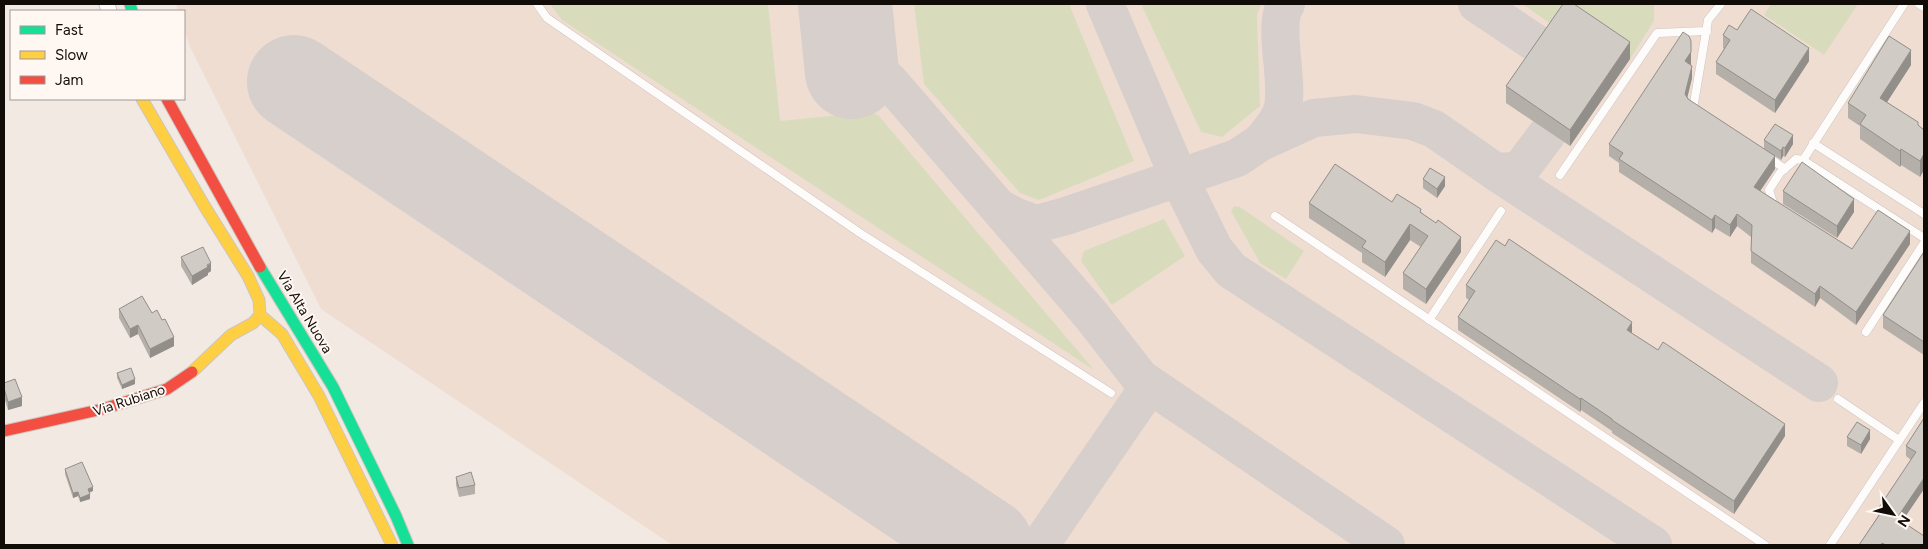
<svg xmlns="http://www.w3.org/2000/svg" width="1928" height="549" viewBox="0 0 1928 549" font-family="Figtree,sans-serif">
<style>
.built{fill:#efddd2}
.green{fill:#d8dcbd}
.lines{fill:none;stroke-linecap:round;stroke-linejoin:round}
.taxiway{stroke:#d6cfcc;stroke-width:38}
.runway{stroke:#d6cfcc;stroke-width:94}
.lane-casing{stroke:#cdc5c0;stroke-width:9}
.street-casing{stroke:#cdc5c0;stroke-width:17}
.fast-casing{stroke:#cdc5c0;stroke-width:13}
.slow-casing{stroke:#cdc5c0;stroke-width:13}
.jam-casing{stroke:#cdc5c0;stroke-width:13}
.lane{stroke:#fdfcfb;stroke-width:8}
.street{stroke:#fdfcfb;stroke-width:15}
.fast{stroke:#16e098;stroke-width:11}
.slow{stroke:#ffcf43;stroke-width:11}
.jam{stroke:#f24e42;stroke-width:11}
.wall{fill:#b4afa9}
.shaded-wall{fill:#928e8a}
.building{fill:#d1cbc5;stroke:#928e8a}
.labels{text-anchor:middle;stroke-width:4;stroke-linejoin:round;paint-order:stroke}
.street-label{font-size:14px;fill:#120c09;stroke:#fef7f2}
</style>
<rect width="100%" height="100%" fill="#f3e9e3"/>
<path class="built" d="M 176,4 L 1924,4 L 1924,545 L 672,545 L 321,309 L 190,47 L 184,29 L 184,11 L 178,11 Z"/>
<path class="green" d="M 550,4 L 768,4 L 780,121 L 872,112 L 879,116 L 1094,370 L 562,20 Z
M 914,4 L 1069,4 L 1134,161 L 1039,200 L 1020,193 L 924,84 Z
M 1141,4 L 1261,4 L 1257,15 L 1260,106 L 1222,137 L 1201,132 Z
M 1522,4 L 1654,4 L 1654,21 L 1630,59 L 1566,15 L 1557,28 Z
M 1771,4 L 1858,4 L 1824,55 L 1764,15 Z
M 1234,206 L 1240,207 L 1304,251 L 1286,279 L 1260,263 L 1231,211 Z
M 1164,219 L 1185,256 L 1112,305 L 1081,261 L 1084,251 Z"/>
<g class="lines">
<path class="taxiway" d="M 1105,4 L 1179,178 L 1214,249 L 1231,270 L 1653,545
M 1477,4 L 1543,48
M 852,72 L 889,81 L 1091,315 L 1140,378 L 1386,545
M 1261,142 C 1270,131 1280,121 1283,107 C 1289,80 1272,24 1286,4
M 1496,172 L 1514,171 L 1523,166 L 1547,134
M 998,207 L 1016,217 L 1036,224 L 1066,216 L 1237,158 L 1261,142 L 1314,118 L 1356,114 L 1413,121 L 1434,129 L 1496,172 L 1819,383
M 1040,545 L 1150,385"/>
<path class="runway" d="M 845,4 L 852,72
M 294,82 L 986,545"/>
<defs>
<path id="lane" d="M 537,4 L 547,18 L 860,233 L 1111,393
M 1919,4 L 1924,7
M 1697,111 L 1693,109 L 1708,20 L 1721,4
M 1813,143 L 1924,214
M 1768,157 L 1785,169
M 1803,160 L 1904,4
M 1560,175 L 1657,33 L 1707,31
M 1777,206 L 1773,203 L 1769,190 L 1780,173 L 1796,159 L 1803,160 L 1924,238
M 1275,216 L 1765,545
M 1429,320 L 1501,211
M 1866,332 L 1924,243
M 1838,399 L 1899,440
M 1830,545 L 1924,403"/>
<path id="street" d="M 107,4 L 109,11"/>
<path id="fast" d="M 130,4 L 132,11
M 260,267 L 333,387 L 396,516 L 408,545"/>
<path id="slow" d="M 142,99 L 205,207 L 248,276 L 259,300 L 260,315 L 253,323 L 231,335 L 192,372
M 260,315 L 282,334 L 319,396 L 392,545"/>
<path id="jam" d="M 167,99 L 260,267
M 4,431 L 103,409 L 167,389 L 192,372"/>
</defs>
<use href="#lane" class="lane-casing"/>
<use href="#street" class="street-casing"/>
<use href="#fast" class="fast-casing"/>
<use href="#slow" class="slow-casing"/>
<use href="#jam" class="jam-casing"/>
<use href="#lane" class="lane"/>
<use href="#street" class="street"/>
<use href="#fast" class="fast"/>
<use href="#slow" class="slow"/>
<use href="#jam" class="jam"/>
</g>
<path class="wall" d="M 1737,30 L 1809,61 L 1775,113 L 1716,74 L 1716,62 L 1724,49 L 1723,48 L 1723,35 Z
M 1691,53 L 1691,64 L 1692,78 L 1687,98 L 1775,169 L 1760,191 L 1852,249 L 1910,244 L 1856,325 L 1820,298 L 1815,307 L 1751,263 L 1751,237 L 1737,226 L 1730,237 L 1715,228 L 1712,233 L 1619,172 L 1619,163 L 1609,156 L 1609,144 Z
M 1630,59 L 1570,146 L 1506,103 L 1506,86 Z
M 1911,65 L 1887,102 L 1924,130 L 1924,170 L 1920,177 L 1901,165 L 1900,167 L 1860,139 L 1860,126 L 1848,118 L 1848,103 Z
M 1764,140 L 1793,144 L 1785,157 L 1783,156 L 1781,160 L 1764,149 Z
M 1423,179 L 1445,186 L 1437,198 L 1423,188 Z
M 1783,191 L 1854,212 L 1837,238 L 1783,204 Z
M 1309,203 L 1421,212 L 1461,252 L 1426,304 L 1403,289 L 1403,273 L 1421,247 L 1410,240 L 1385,277 L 1362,262 L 1362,253 L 1309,218 Z
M 1924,252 L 1924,355 L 1883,328 L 1883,315 Z
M 181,257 L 211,271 L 208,273 L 208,275 L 192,285 L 181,266 Z
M 1466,285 L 1632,334 L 1785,436 L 1734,514 L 1612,433 L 1612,431 L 1581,410 L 1580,412 L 1458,330 L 1458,317 L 1469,300 L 1466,298 Z
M 119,309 L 152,313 L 174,346 L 150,358 L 138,334 L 130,338 L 119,318 Z
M 117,373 L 135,384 L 122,389 L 117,378 Z
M 4,383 L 22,406 L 8,410 L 4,397 Z
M 1924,418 L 1924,489 L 1902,521 L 1924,545 L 1859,545 L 1878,516 L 1878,509 L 1911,460 L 1906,456 L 1906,446 Z
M 1847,437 L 1870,439 L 1861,454 L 1847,446 Z
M 65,469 L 93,491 L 90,492 L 90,499 L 80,502 L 78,496 L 73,498 L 65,474 Z
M 456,477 L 475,485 L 475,494 L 459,497 L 456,485 Z"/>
<path class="shaded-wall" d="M 1691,41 L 1691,65 L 1685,61 Z
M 1630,42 L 1630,59 L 1570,146 L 1570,130 Z
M 1809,48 L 1809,61 L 1775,113 L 1775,100 Z
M 1911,50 L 1911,65 L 1880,113 L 1880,98 Z
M 1692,66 L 1692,78 L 1685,107 L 1685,94 Z
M 1793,135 L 1793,144 L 1785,157 L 1785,148 Z
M 1783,147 L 1783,156 L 1781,160 L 1781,151 Z
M 1901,149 L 1901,165 L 1900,167 L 1900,151 Z
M 1924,154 L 1924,170 L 1920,177 L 1920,161 Z
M 1775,156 L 1775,169 L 1754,200 L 1754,187 Z
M 1445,177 L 1445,186 L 1437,198 L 1437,189 Z
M 1854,199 L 1854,212 L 1837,238 L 1837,226 Z
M 1737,214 L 1737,226 L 1730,237 L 1730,225 Z
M 1715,215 L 1715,228 L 1712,233 L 1712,220 Z
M 1410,224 L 1410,240 L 1385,277 L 1385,262 Z
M 1910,231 L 1910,244 L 1856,325 L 1856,312 Z
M 1461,237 L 1461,252 L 1426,304 L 1426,289 Z
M 211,263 L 211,271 L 208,273 L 208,275 L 192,285 L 192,276 Z
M 1820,286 L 1820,298 L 1815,307 L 1815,294 Z
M 1632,322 L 1632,334 L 1627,330 Z
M 138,325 L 138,334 L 130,338 L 130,329 Z
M 174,337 L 174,346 L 150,358 L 150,349 Z
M 135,379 L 135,384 L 122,389 L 122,385 Z
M 22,397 L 22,406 L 8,410 L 8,402 Z
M 1581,398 L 1581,410 L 1580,412 L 1580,399 Z
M 1785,424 L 1785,436 L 1734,514 L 1734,501 Z
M 1870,430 L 1870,439 L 1861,454 L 1861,445 Z
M 1924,478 L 1924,489 L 1897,529 L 1897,518 Z
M 93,487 L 93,491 L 88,493 L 88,489 Z
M 78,492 L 78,496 L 73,498 L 73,493 Z
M 90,494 L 90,499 L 80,502 L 80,498 Z"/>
<path class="building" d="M 1563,4 L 1574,4 L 1630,42 L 1570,130 L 1506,86 Z
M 1751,9 L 1809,48 L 1775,100 L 1716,62 L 1730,40 L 1723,35 L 1729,25 L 1737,30 Z
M 1683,32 L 1689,36 L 1691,41 L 1691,52 L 1685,61 L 1692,66 L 1685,94 L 1688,99 L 1775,156 L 1754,187 L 1852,249 L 1878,210 L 1910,231 L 1856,312 L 1820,286 L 1815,294 L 1751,251 L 1752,225 L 1737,214 L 1730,225 L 1715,215 L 1712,220 L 1619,159 L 1623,153 L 1609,144 Z
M 1889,36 L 1911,50 L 1880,98 L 1918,122 L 1918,125 L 1924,130 L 1924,154 L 1920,161 L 1901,149 L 1900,151 L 1860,124 L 1866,115 L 1848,103 Z
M 1775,124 L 1793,135 L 1785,148 L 1783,147 L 1781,151 L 1764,140 Z
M 1802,162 L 1854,199 L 1837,226 L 1783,191 Z
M 1335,164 L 1392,202 L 1397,194 L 1421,209 L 1420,212 L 1436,223 L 1438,220 L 1461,237 L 1426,289 L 1403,273 L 1428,236 L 1410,224 L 1385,262 L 1362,247 L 1366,241 L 1309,203 Z
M 1430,168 L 1445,177 L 1437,189 L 1423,179 Z
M 1509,239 L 1632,322 L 1627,330 L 1658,350 L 1663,342 L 1785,424 L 1734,501 L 1612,420 L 1612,419 L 1581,398 L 1580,399 L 1458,317 L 1475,291 L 1466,285 L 1496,240 L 1505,246 Z
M 203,247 L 211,263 L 207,265 L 208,267 L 192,276 L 181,257 Z
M 1924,252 L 1924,342 L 1883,315 Z
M 142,296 L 152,313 L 157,310 L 162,320 L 165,319 L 174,337 L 150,349 L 138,325 L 130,329 L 119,309 Z
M 131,368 L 135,379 L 122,385 L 117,373 Z
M 15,379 L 22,397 L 8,402 L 4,388 L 4,383 Z
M 1924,418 L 1924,478 L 1897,518 L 1924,536 L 1924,545 L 1886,545 L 1882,543 L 1880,545 L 1859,545 L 1882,511 L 1878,509 L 1916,452 L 1906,446 Z
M 1857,422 L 1870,430 L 1861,445 L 1847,437 Z
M 82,462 L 93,487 L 88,489 L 90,494 L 80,498 L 78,492 L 73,493 L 65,469 Z
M 471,472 L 475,485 L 459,488 L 456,477 Z"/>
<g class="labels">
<g class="street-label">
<text transform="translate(305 312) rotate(59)" y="5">Via Alta Nuova</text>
<text transform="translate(129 400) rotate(-18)" y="5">Via Rubiano</text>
</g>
</g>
<rect width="1928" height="549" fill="none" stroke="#120c09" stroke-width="10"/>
<rect x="10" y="10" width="175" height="90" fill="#fef7f2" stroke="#a09995"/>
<rect x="20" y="26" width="25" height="8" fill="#16e098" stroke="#a09995"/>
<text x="55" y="35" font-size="15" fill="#120c09">Fast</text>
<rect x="20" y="51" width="25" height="8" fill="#ffcf43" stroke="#a09995"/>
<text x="55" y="60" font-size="15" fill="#120c09">Slow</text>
<rect x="20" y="76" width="25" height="8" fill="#f24e42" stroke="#a09995"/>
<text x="55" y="85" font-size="15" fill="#120c09">Jam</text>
<g transform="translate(1893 514) rotate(123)" stroke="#fef7f2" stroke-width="4" paint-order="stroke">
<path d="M0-4L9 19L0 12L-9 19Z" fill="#120c09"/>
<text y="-8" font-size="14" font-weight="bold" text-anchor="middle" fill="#120c09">N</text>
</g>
</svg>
